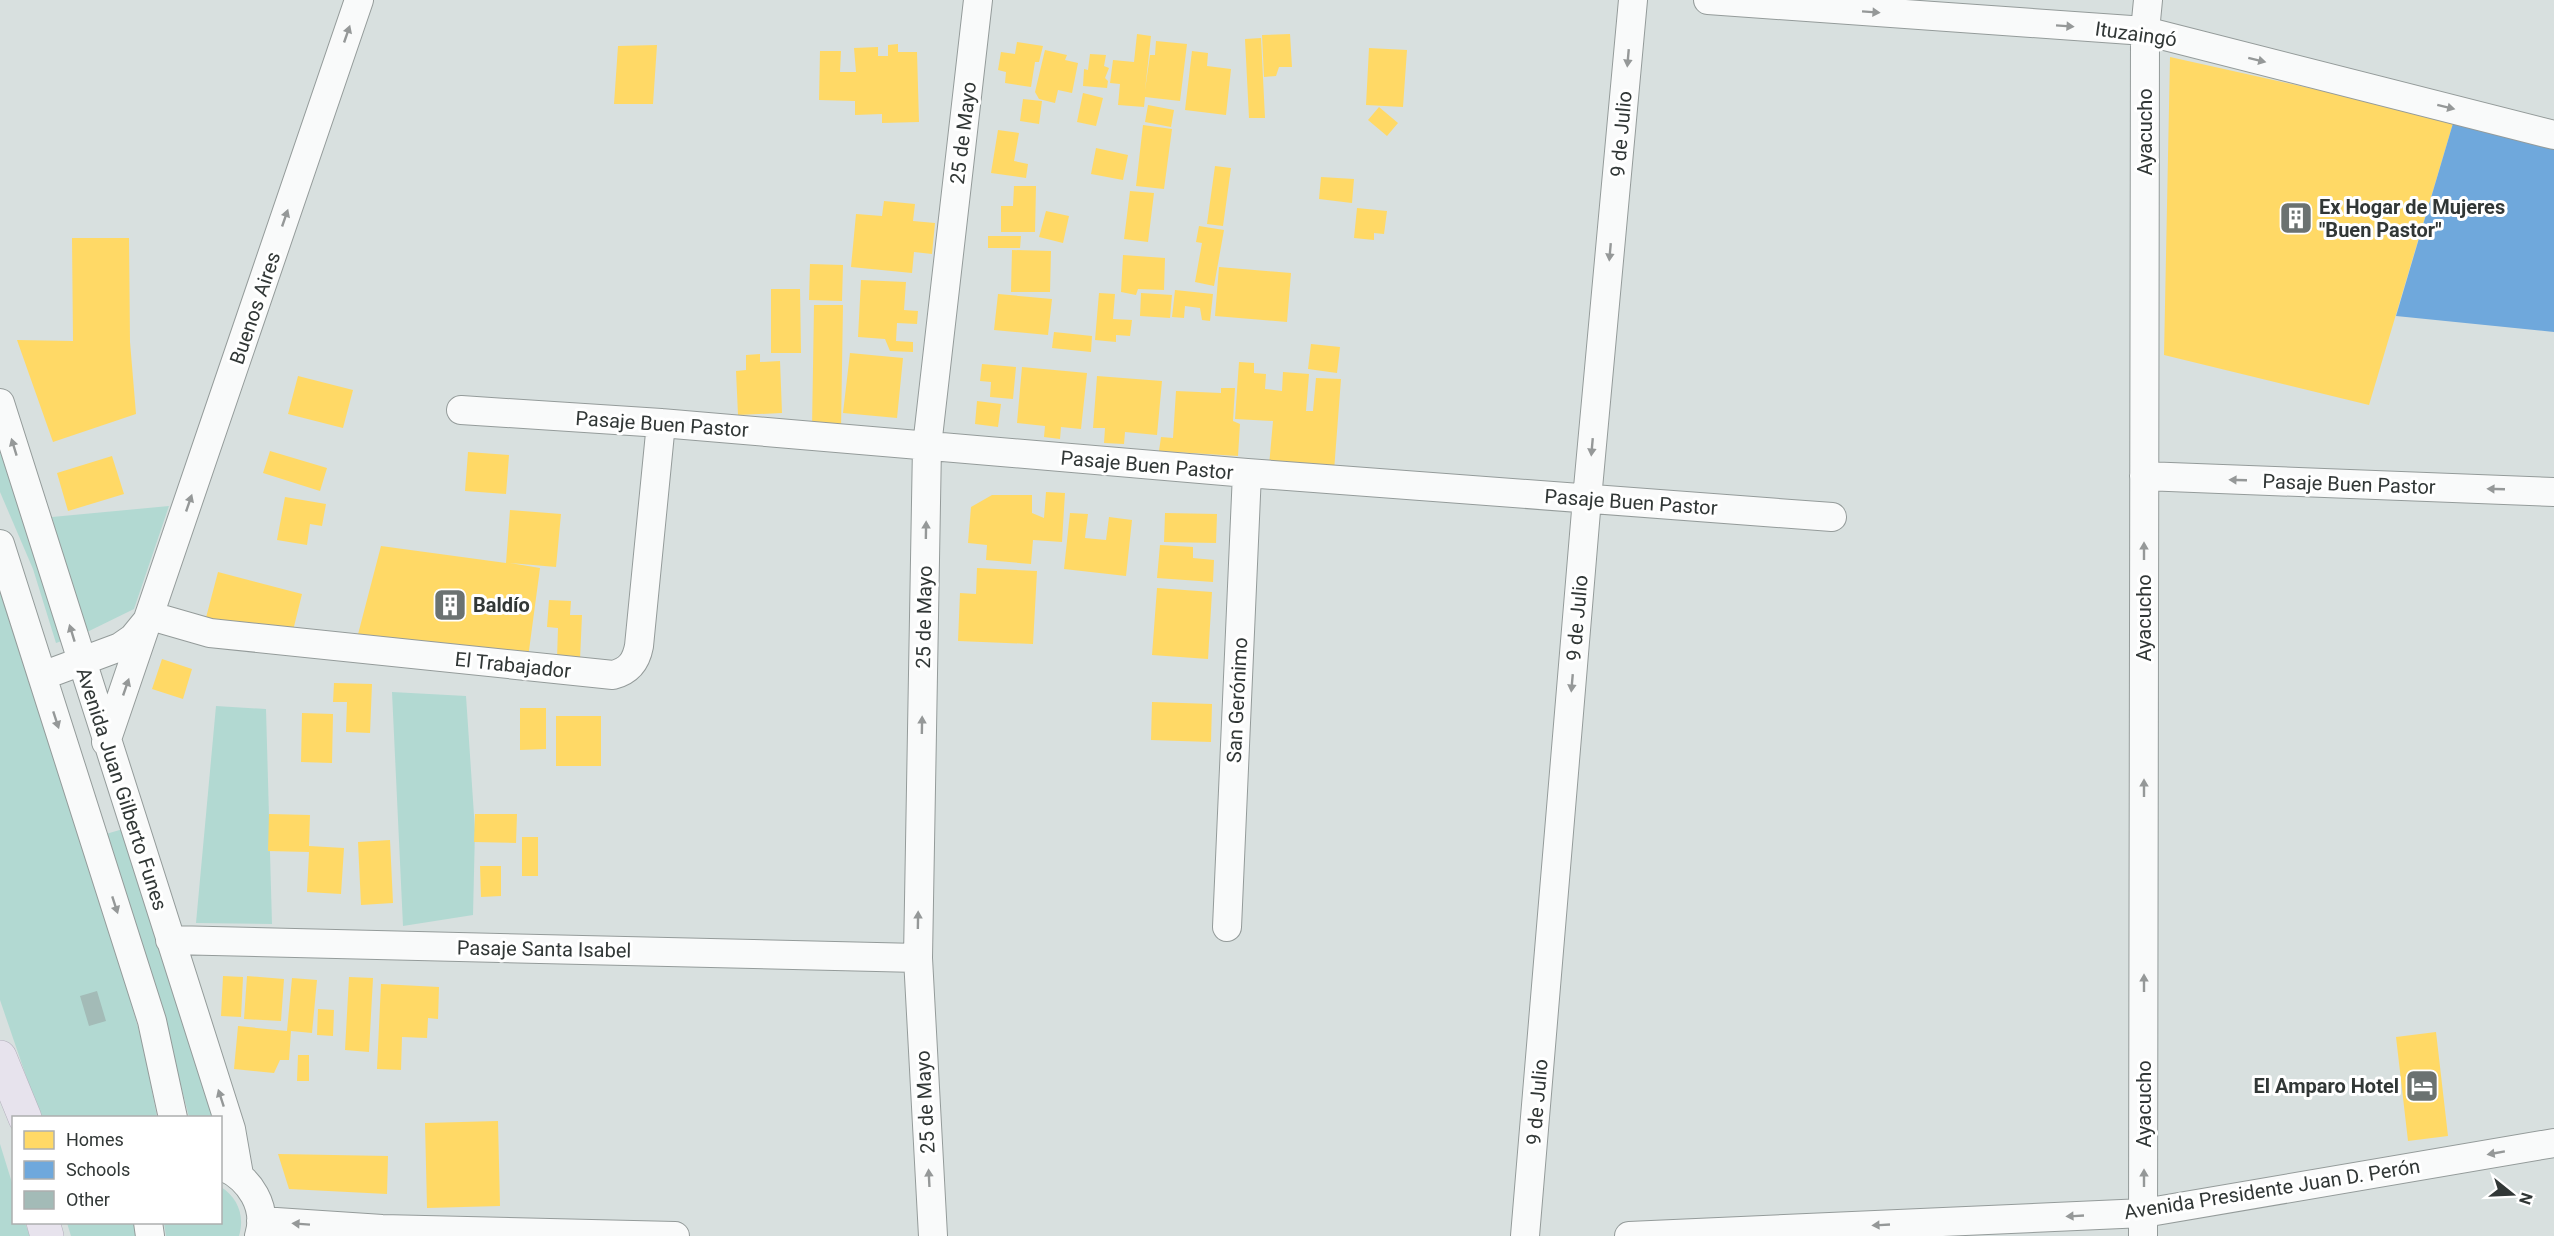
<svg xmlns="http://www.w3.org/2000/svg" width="2554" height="1236" viewBox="0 0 2554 1236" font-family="Roboto,sans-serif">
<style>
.green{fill:#b2d9d2}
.homes{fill:#ffd966}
.schools{fill:#6fa8dc}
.building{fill:#a3bbb7}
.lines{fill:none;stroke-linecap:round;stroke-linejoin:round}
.minor-casing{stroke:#949b9a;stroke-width:30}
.highway-casing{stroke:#b4b1bd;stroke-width:34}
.minor{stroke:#f9fafa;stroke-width:28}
.highway{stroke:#e7e3ed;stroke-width:33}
.oneway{fill:#959898}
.labels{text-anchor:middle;stroke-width:6;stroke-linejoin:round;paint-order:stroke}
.street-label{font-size:20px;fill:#313736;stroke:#fff}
.poi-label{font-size:20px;font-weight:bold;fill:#313736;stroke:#fff;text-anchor:start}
</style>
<rect width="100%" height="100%" fill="#d8e0df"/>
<path class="green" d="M 0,446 L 62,641 L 56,643 L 33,569 L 0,492 Z
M 169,506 L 134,609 L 83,634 L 52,517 Z
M 0,584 L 118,957 L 143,1045 L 157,1117 L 40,1117 L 0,1000 Z
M 392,692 L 466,696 L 475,830 L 473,915 L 403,926 Z
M 216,706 L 266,709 L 272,924 L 196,923 Z
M 123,829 L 215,1117 L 189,1117 L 159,1000 L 106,834 Z
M 0,1144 L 13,1186 L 14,1222 L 25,1223 L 30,1236 L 0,1236 Z
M 221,1187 C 238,1198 245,1216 239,1236 L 166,1236 L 164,1223 L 220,1222 Z
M 67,1223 L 137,1223 L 139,1236 L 71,1236 Z"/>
<path class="homes" d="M 1137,34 L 1151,36 L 1145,90 L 1150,55 L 1155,55 L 1156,41 L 1187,44 L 1180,101 L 1145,97 L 1144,107 L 1118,105 L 1120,84 L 1110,83 L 1113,60 L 1134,62 Z
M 1290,34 L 1292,67 L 1279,67 L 1276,76 L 1264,77 L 1262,35 Z
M 1261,38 L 1265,118 L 1249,118 L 1245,39 Z
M 1017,42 L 1043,46 L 1039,62 L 1035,62 L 1031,87 L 1005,83 L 1006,72 L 998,70 L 1001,52 L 1015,54 Z
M 898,44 L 898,52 L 917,52 L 919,122 L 882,123 L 882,114 L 855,115 L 855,101 L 819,100 L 820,51 L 841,51 L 840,72 L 856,72 L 854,48 L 878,47 L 878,56 L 888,56 L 888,45 Z
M 657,45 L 653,104 L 614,104 L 618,46 Z
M 1369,48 L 1407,50 L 1403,107 L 1366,105 Z
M 1045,50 L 1067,55 L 1065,60 L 1078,63 L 1072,93 L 1058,90 L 1055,103 L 1039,99 L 1035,92 Z
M 1192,51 L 1208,53 L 1207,66 L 1231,69 L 1226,115 L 1185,110 Z
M 1090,54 L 1106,55 L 1104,66 L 1109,68 L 1105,78 L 1108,81 L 1107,88 L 1083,86 L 1084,69 L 1088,70 Z
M 2170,57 L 2454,120 L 2369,405 L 2164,355 Z
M 1083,93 L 1103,98 L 1096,126 L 1077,122 Z
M 1023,99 L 1042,101 L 1039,124 L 1020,121 Z
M 1148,105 L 1174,110 L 1171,127 L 1145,122 Z
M 1379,107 L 1398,123 L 1387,136 L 1368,120 Z
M 1143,125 L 1172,129 L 1164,189 L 1136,186 Z
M 998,130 L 1019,133 L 1014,161 L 1028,164 L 1026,178 L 991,173 Z
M 1096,148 L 1128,155 L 1123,180 L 1091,174 Z
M 1215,166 L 1231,168 L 1223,226 L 1207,224 Z
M 1321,177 L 1354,179 L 1352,203 L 1319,199 Z
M 1014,186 L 1036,186 L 1035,232 L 1001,232 L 1001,206 L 1013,206 Z
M 1130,191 L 1154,193 L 1148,242 L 1124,239 Z
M 884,201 L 915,204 L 913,221 L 935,223 L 932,254 L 914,252 L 912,273 L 851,267 L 856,214 L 882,216 Z
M 1357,208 L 1387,211 L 1384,234 L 1374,233 L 1374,240 L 1354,238 Z
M 1046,211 L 1069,216 L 1063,243 L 1039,237 Z
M 1199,226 L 1224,230 L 1214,286 L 1195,282 L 1202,243 L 1196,242 Z
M 988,236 L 1021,236 L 1020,248 L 988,248 Z
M 72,238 L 129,238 L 130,342 L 136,414 L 53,442 L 17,340 L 73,341 Z
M 1012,250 L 1051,251 L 1050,292 L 1011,292 Z
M 1123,255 L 1165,258 L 1164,290 L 1138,289 L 1136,295 L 1121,292 Z
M 810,264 L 843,265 L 842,301 L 809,300 Z
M 1219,267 L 1291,273 L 1287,322 L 1215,316 Z
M 861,280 L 906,282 L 904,310 L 918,311 L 917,324 L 897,323 L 896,341 L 913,342 L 913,352 L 890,351 L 885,339 L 858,337 Z
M 771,289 L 800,289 L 801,353 L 771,353 Z
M 1175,290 L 1213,294 L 1210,321 L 1202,320 L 1200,308 L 1185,306 L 1184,318 L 1172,317 Z
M 1099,293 L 1115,294 L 1113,319 L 1132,320 L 1130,336 L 1116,335 L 1116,342 L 1095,340 Z
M 1141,293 L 1172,295 L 1170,318 L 1140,316 Z
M 998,294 L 1052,299 L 1048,335 L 994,330 Z
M 814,305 L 843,305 L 841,429 L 812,429 Z
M 1054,332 L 1092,336 L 1091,352 L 1052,348 Z
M 1311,344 L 1340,347 L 1337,373 L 1308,369 Z
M 850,353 L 903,358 L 897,418 L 843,413 Z
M 760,354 L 760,362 L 780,361 L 782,413 L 738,415 L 736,371 L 746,370 L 746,355 Z
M 1239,362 L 1254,363 L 1254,373 L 1266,374 L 1265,389 L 1282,391 L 1283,372 L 1309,374 L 1306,411 L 1313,411 L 1316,378 L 1341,379 L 1334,471 L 1269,466 L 1273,421 L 1235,419 Z
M 982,364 L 1016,367 L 1013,399 L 990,397 L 991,382 L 980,381 Z
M 1022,367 L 1087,373 L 1081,429 L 1061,427 L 1060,439 L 1044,437 L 1045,426 L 1017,423 Z
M 298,376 L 353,390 L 343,428 L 288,414 Z
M 1097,376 L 1162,381 L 1157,435 L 1125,432 L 1124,444 L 1104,443 L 1105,428 L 1093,428 Z
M 1221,388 L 1235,388 L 1233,421 L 1240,424 L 1238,456 L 1159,451 L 1161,437 L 1173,438 L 1176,391 L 1221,393 Z
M 977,401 L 1001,404 L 998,427 L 975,424 Z
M 270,451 L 327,468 L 320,491 L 263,473 Z
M 468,452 L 509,455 L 506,494 L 465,491 Z
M 112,456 L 124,494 L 68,511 L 57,473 Z
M 1046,492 L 1065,493 L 1062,542 L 1033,540 L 1031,564 L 986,560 L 987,545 L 968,543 L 971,507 L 992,495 L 1032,495 L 1032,513 L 1044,518 Z
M 285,497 L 326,504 L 322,526 L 310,524 L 307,545 L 277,540 Z
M 510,510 L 561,514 L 556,567 L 510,563 L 540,568 L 528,658 L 356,642 L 381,546 L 506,563 Z
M 1070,513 L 1088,514 L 1085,538 L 1106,540 L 1109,517 L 1132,520 L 1126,576 L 1064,569 Z
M 1165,513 L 1217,514 L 1216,543 L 1164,542 Z
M 1160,545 L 1193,547 L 1193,558 L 1214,560 L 1213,582 L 1157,578 Z
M 977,568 L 1037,571 L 1033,644 L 958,641 L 960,593 L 976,594 Z
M 218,572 L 302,594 L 288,651 L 203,629 Z
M 1157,588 L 1212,592 L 1208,659 L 1152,655 Z
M 549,600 L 571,601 L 570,615 L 582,615 L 580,660 L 557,659 L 558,628 L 547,627 Z
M 162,659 L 192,669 L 183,699 L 152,689 Z
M 334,683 L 372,684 L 370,733 L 346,732 L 347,702 L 333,702 Z
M 1152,702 L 1212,704 L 1211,742 L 1151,740 Z
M 520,708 L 546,708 L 546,749 L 520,750 Z
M 302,713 L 333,714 L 332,763 L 301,762 Z
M 556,716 L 601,716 L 601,766 L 556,766 Z
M 269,814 L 310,815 L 309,846 L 344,848 L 341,894 L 307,892 L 309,852 L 268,851 Z
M 475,814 L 517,814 L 516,843 L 474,842 Z
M 522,837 L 538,837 L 538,876 L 522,876 Z
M 390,840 L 393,903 L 361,905 L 358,842 Z
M 480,866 L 501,866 L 501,896 L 481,897 Z
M 223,976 L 243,977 L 241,1017 L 221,1016 Z
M 247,976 L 284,979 L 281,1021 L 244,1019 Z
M 349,977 L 373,978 L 369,1052 L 345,1050 Z
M 292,978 L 317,980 L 312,1033 L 291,1031 L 289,1060 L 280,1060 L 274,1073 L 234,1069 L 238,1026 L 287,1031 Z
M 381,984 L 439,987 L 438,1019 L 428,1018 L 427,1038 L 402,1037 L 401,1070 L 377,1069 Z
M 318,1009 L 334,1010 L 333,1036 L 317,1035 Z
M 2436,1032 L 2448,1136 L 2408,1141 L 2396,1037 Z
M 298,1055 L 309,1055 L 309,1081 L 297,1081 Z
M 498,1121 L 500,1206 L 427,1208 L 425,1123 Z
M 278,1154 L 388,1156 L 387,1194 L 289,1189 Z"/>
<path class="schools" d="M 2454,120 L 2554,146 L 2554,332 L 2396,316 Z"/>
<path class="building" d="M 97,991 L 106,1021 L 89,1026 L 80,996 Z"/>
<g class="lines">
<defs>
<path id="minor" d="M 1708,0 L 2145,31 L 2554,135
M 0,403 L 231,1129 L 239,1175
M 461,410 L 661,423 L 1247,473 L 1832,517
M 2144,476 L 2554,492
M 0,544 L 152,1021 L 173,1118
M 42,676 L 120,647 L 133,638 L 151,616 L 210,633 L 613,675 C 629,671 636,662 639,646 L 661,423
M 106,742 L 359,0
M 1227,927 L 1247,473
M 170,940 L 918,958
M 224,1167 C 250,1179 268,1207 259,1236
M 261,1221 L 382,1229 L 675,1236
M 148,1222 L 150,1236
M 933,1236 L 918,958 L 927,446 L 978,0
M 1525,1236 L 1587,499 L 1633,0
M 1629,1236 L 2144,1213 L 2554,1143
M 2143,1236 L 2145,31 L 2148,0"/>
<path id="highway" d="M 0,1057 L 25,1118
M 43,1222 L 47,1236"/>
</defs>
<use href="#minor" class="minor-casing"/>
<use href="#highway" class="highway-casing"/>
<use href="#minor" class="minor"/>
<use href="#highway" class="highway"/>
</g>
<defs><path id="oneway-solid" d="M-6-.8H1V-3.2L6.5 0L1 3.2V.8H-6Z" transform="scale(1.5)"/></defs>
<g class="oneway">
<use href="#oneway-solid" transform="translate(1871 12) rotate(4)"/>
<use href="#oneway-solid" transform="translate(2065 26) rotate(4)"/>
<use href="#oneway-solid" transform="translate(347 34) rotate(-71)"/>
<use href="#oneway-solid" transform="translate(1628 58) rotate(95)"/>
<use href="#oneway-solid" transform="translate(2257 60) rotate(14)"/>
<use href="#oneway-solid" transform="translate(2446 107) rotate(14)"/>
<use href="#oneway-solid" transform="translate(285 218) rotate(-71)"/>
<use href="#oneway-solid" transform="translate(1610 252) rotate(95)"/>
<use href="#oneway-solid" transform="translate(14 447) rotate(-107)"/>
<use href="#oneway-solid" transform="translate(1592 447) rotate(95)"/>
<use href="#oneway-solid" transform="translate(2238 480) rotate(-178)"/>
<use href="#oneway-solid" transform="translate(2496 489) rotate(-178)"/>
<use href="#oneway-solid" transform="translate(189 503) rotate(-71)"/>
<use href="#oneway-solid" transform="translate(926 530) rotate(-89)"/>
<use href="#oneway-solid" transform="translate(2144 551) rotate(-90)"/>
<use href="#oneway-solid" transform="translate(72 633) rotate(-107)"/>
<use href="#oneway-solid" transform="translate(1572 683) rotate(95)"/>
<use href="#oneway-solid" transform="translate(126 687) rotate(-71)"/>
<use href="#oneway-solid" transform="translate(56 720) rotate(72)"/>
<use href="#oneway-solid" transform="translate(922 725) rotate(-89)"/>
<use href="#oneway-solid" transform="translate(2144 788) rotate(-90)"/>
<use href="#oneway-solid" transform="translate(115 905) rotate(72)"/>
<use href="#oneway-solid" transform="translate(918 920) rotate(-89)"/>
<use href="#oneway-solid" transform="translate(2144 983) rotate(-90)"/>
<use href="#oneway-solid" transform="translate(221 1098) rotate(-108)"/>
<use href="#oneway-solid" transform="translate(2496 1153) rotate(170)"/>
<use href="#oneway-solid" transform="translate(929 1178) rotate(-93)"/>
<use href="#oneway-solid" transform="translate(2144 1178) rotate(-90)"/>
<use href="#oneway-solid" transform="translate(2075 1216) rotate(177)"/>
<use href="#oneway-solid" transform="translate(301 1224) rotate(-176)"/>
<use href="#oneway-solid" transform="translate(1881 1225) rotate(177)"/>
</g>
<defs>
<symbol id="building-square" viewBox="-11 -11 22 22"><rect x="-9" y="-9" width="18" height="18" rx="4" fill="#6b7271" stroke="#fff"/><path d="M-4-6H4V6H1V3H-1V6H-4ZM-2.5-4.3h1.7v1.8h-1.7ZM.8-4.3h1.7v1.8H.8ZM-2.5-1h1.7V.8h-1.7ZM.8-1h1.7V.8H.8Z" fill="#fff"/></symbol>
<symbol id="hotel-square" viewBox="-11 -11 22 22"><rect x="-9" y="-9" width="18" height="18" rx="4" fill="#6b7271" stroke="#fff"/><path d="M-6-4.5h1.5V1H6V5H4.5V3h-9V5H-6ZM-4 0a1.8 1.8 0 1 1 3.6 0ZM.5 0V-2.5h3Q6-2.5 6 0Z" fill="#fff"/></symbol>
</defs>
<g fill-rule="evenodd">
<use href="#building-square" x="2277" y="199" width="38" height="38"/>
<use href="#building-square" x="431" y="586" width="38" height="38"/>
<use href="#hotel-square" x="2403" y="1067" width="38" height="38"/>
</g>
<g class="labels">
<g class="street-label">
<text transform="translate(2136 34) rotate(8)" y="7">Ituzaingó</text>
<text transform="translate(2145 132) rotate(-90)" y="7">Ayacucho</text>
<text transform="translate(963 133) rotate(-83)" y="7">25 de Mayo</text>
<text transform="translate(1621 134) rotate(-85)" y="7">9 de Julio</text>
<text transform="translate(255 308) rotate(-71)" y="7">Buenos Aires</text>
<text transform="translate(662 424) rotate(4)" y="7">Pasaje Buen Pastor</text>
<text transform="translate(1147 465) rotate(5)" y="7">Pasaje Buen Pastor</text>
<text transform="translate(2349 484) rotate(2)" y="7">Pasaje Buen Pastor</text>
<text transform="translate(1631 502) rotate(4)" y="7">Pasaje Buen Pastor</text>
<text transform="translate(924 617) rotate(-89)" y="7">25 de Mayo</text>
<text transform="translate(1577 618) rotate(-85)" y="7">9 de Julio</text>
<text transform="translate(2144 618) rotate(-90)" y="7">Ayacucho</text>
<text transform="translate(513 665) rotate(6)" y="7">El Trabajador</text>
<text transform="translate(1237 700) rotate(-87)" y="7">San Gerónimo</text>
<text transform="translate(122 789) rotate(72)" y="7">Avenida Juan Gilberto Funes</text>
<text transform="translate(544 949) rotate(1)" y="7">Pasaje Santa Isabel</text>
<text transform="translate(925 1102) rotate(-93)" y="7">25 de Mayo</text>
<text transform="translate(1537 1102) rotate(-85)" y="7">9 de Julio</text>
<text transform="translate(2144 1104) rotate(-90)" y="7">Ayacucho</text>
<text transform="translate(2272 1189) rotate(-9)" y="7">Avenida Presidente Juan D. Perón</text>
</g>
<g class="poi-label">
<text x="2319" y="214">Ex Hogar de Mujeres<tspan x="2319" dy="23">"Buen Pastor"</tspan></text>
<text x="473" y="612">Baldío</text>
<text x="2399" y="1093" text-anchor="end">El Amparo Hotel</text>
</g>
</g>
<rect x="12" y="1116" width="210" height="108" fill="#ffffff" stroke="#adafaf" stroke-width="1.5"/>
<rect x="24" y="1131" width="30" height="18" fill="#ffd966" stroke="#adafaf" stroke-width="1.5"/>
<text x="66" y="1146" font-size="18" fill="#313736">Homes</text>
<rect x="24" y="1161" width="30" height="18" fill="#6fa8dc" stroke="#adafaf" stroke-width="1.5"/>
<text x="66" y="1176" font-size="18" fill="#313736">Schools</text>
<rect x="24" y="1191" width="30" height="18" fill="#a3bbb7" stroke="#adafaf" stroke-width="1.5"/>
<text x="66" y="1206" font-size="18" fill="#313736">Other</text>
<g transform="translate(2512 1194) rotate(108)" stroke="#ffffff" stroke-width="4.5" paint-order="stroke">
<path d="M0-4.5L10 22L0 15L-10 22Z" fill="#313736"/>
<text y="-9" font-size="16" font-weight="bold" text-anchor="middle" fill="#313736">N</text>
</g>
</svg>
